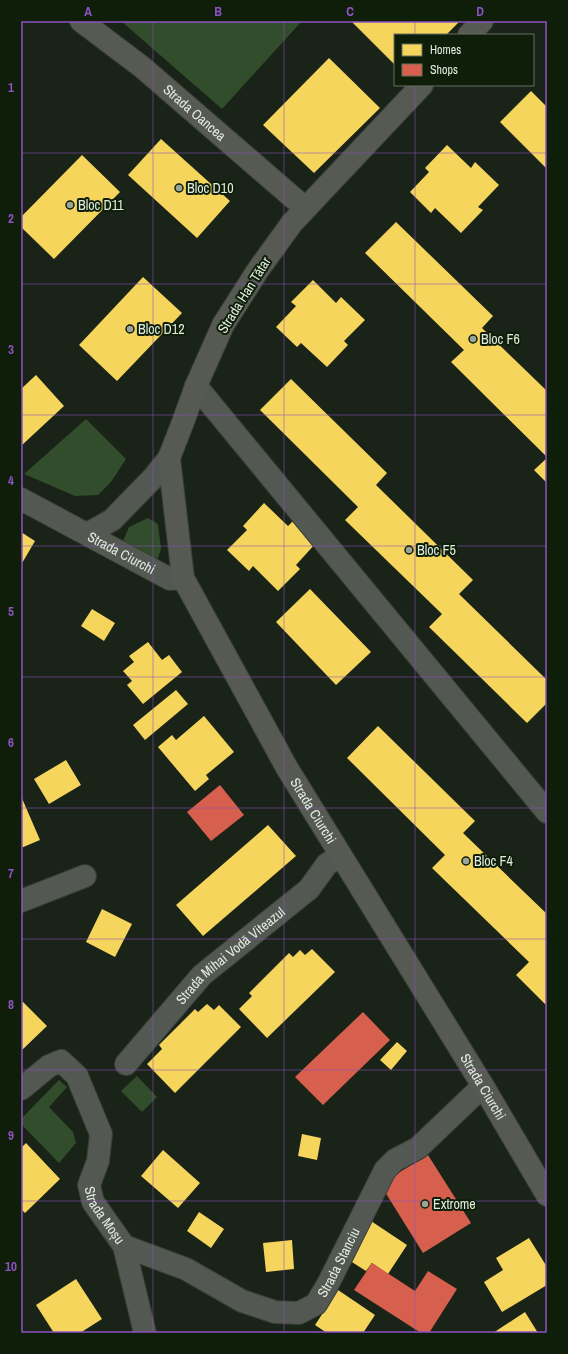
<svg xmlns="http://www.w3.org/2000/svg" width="568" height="1354" viewBox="0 0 568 1354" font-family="'Archivo Narrow',sans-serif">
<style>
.green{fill:#324d2b}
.homes{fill:#f6d55c}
.shops{fill:#d6604d}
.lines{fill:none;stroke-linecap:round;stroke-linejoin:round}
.street-casing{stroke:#373e34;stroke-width:24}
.secondary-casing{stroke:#373e34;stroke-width:24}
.street{stroke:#545853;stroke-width:22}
.secondary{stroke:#565a53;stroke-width:22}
.grid{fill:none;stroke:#8f52c5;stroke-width:1;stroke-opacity:0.55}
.poi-dot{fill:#9ba598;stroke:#0e1e09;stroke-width:1.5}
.labels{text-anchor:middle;stroke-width:4;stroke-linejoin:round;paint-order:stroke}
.street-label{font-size:14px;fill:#e0ebdd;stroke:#0e1e09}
.poi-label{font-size:14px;fill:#e0ebdd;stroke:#0e1e09;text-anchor:start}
.neatline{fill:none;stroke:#8f52c5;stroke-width:1.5}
.grid-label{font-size:13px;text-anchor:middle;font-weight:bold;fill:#8f52c5}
</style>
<rect width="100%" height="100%" fill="#1a2317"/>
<path class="green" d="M 121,21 L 302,21 L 222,109 Z
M 86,419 L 126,459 L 111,482 L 98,495 L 75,496 L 24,474 Z
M 148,518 L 158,524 L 161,549 L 157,561 L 123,541 L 129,527 Z
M 137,1076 L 157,1097 L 142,1112 L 121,1091 Z
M 59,1080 L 67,1087 L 49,1107 L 73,1132 L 76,1143 L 59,1163 L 21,1124 L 21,1119 Z"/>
<path class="homes" d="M 351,21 L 460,21 L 446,35 L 395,35 L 395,65 Z
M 329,58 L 380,108 L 314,173 L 263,125 Z
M 531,91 L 547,107 L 547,169 L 500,122 Z
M 161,139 L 230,201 L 197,238 L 128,175 Z
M 447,145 L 471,168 L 475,162 L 499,185 L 478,207 L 483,210 L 461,233 L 435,208 L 431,213 L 410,192 L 429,172 L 425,168 Z
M 82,155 L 120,192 L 54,259 L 21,227 L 21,217 Z
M 396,222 L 493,316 L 482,328 L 547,391 L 547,457 L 451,362 L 464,350 L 365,253 Z
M 143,277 L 182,313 L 117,381 L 79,345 Z
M 313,280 L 336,303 L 341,297 L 365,320 L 344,341 L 348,345 L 327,367 L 301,343 L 297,347 L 276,327 L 296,306 L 291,302 Z
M 36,375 L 64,406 L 21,446 L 21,389 Z
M 291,379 L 387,473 L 376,485 L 473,580 L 459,594 L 547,680 L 547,703 L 527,723 L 429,627 L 442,614 L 345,520 L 358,507 L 260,410 Z
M 547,458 L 547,483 L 534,470 Z
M 264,503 L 288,526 L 293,521 L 316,543 L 296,565 L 300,569 L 278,591 L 253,566 L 249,571 L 227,550 L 247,530 L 243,526 Z
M 21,532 L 35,541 L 21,565 Z
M 310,589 L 371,652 L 336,685 L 276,622 Z
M 92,609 L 115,623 L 104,641 L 81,626 Z
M 148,642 L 162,660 L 169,655 L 182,672 L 143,704 L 127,685 L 132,681 L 123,671 L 134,662 L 129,656 Z
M 176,690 L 188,704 L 145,740 L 133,725 Z
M 204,716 L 234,752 L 206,775 L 209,779 L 195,791 L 158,747 L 172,735 L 176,740 Z
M 378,726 L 475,821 L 463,833 L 547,914 L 547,1006 L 516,975 L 529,962 L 432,868 L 445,855 L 347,758 Z
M 66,760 L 81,785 L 49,804 L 34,779 Z
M 21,796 L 40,840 L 21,848 Z
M 268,825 L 296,856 L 203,936 L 176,905 Z
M 102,909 L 132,924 L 115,957 L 86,942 Z
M 312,949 L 335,972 L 267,1038 L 239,1009 L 252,996 L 249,993 L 289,953 L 293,957 L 300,950 L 305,955 Z
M 21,1000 L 47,1026 L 21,1051 Z
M 207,1004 L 214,1010 L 219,1005 L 241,1027 L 175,1093 L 147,1064 L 162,1049 L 159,1045 L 195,1009 L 198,1012 Z
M 397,1042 L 407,1051 L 391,1070 L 380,1060 Z
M 302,1134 L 321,1138 L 317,1160 L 298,1156 Z
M 26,1143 L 60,1179 L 25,1213 L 21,1209 L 21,1148 Z
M 163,1150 L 200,1183 L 178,1208 L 141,1176 Z
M 199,1212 L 224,1229 L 211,1248 L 187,1231 Z
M 368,1219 L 407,1245 L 388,1274 L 372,1263 L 366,1271 L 344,1257 Z
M 529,1238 L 547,1267 L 547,1285 L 502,1312 L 484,1282 L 503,1270 L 496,1258 Z
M 292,1240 L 294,1269 L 266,1272 L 263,1243 Z
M 76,1279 L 102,1319 L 80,1333 L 54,1333 L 36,1305 Z
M 338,1290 L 375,1315 L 363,1333 L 327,1333 L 315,1325 Z
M 525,1312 L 538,1333 L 493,1333 Z"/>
<path class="shops" d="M 220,785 L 244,815 L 211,841 L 187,812 Z
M 363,1012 L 390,1040 L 323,1105 L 295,1077 Z
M 428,1155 L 471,1223 L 423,1253 L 380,1184 Z
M 372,1263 L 415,1291 L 428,1271 L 457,1289 L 429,1333 L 421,1333 L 354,1290 Z"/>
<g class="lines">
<defs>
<g id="street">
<path d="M 196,386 L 547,812"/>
<path id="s1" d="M 21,499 L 170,579 L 183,578"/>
<path d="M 87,534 L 112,520 L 153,478 L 169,458"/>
<path d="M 21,901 L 85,876"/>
<path id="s2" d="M 126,1064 L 202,975 L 309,889 L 327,864 L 341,856"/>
<path id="s3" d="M 21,1089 L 49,1066 L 61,1061 L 77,1076 L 101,1134 L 98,1161 L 89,1185 L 93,1202 L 124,1246 L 145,1333"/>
<path id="s4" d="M 124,1246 L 186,1269 L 242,1301 L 275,1312 L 299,1313 L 316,1304 L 328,1284 L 385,1170 L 395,1160 L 418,1148 L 483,1086"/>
</g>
<g id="secondary">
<path id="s5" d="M 81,21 L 142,67 L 305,208"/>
<path d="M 469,35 L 482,21"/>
<path id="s6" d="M 422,85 L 292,223 L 258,270 L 223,325 L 196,386 L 183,422 L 169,458 L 183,578 L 287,768 L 483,1086 L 547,1195"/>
</g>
</defs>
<use href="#street" class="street-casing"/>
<use href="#secondary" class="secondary-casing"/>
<use href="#street" class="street"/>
<use href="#secondary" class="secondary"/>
</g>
<path class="grid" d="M 153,21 L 153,1333M 284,21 L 284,1333M 415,21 L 415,35M 415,85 L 415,1333M 21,153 L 547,153M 21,284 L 547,284M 21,415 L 547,415M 21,546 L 547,546M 21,677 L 547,677M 21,808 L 547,808M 21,939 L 547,939M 21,1070 L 547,1070M 21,1201 L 547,1201"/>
<g class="poi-dot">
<circle cx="179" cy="188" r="4"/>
<circle cx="70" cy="205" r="4"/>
<circle cx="130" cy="329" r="4"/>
<circle cx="473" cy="339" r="4"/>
<circle cx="409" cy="550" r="4"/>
<circle cx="466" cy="861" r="4"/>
<circle cx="425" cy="1204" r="4"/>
</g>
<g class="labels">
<g class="street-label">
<text dy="5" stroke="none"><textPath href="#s5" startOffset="146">Strada Oancea</textPath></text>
<text transform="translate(244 295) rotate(-58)" y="5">Strada Han Tătar</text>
<text dy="5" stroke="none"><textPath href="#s1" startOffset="114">Strada Ciurchi</textPath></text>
<text dy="5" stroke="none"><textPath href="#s6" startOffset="844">Strada Ciurchi</textPath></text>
<text dy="5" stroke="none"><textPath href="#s2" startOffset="151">Strada Mihai Vodă Viteazul</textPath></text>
<text dy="5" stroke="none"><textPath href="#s6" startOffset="1168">Strada Ciurchi</textPath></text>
<text dy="5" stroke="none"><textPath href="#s3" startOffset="221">Strada Moșu</textPath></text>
<text dy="5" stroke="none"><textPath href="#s4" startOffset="256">Strada Stanciu</textPath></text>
</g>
<g class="poi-label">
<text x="187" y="193">Bloc D10</text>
<text x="78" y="210">Bloc D11</text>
<text x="138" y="334">Bloc D12</text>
<text x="481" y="344">Bloc F6</text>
<text x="417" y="555">Bloc F5</text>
<text x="474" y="866">Bloc F4</text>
<text x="433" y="1209">Extrome</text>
</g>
</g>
<rect width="568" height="1354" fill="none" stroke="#0e1e09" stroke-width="44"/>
<rect x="394" y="34" width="140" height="52" fill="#0e1e09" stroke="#62705e"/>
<rect x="402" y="44" width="20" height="12" fill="#f6d55c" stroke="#62705e"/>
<text x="430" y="54" font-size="12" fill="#e0ebdd">Homes</text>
<rect x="402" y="64" width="20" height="12" fill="#d6604d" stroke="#62705e"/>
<text x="430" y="74" font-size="12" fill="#e0ebdd">Shops</text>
<rect x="22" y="22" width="524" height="1310" class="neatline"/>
<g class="grid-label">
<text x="88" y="16">A</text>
<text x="218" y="16">B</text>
<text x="350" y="16">C</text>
<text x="480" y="16">D</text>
<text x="11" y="92">1</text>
<text x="11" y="223">2</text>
<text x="11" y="354">3</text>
<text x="11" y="485">4</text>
<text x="11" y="616">5</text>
<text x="11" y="747">6</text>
<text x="11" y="878">7</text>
<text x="11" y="1009">8</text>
<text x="11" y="1140">9</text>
<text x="11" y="1271">10</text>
</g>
</svg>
